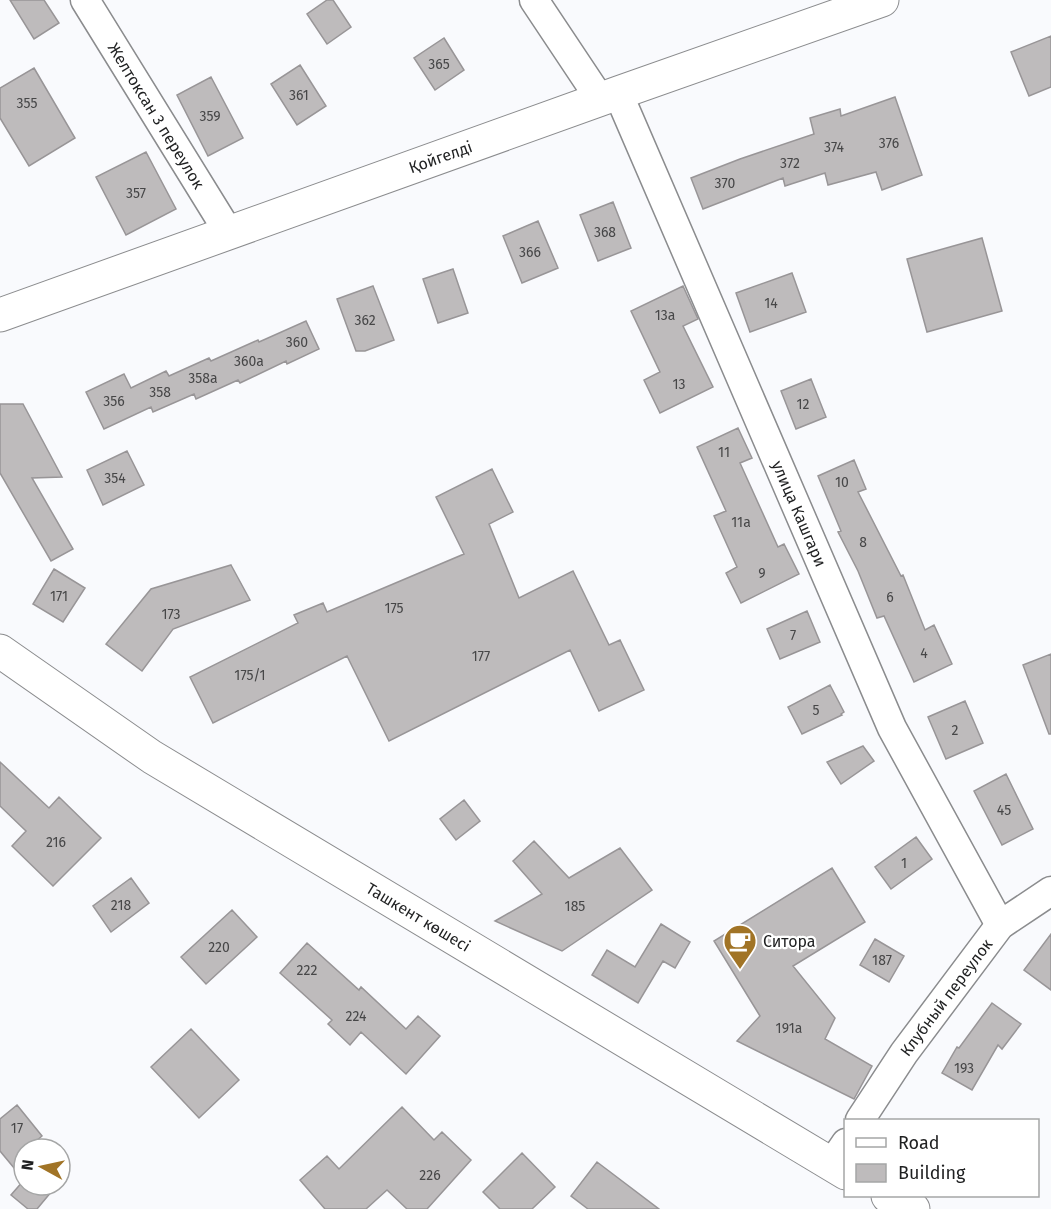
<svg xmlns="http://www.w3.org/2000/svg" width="1051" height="1209" viewBox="0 0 1051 1209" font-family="'Fira Sans',sans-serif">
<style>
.building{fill:#bebbbc;stroke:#989597;stroke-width:1.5}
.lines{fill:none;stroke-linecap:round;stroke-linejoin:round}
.street-casing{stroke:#8b8c8e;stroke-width:31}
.secondary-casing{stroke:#8b8c8e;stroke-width:35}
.street{stroke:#fff;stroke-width:28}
.secondary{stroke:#fff;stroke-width:33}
.labels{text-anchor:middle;stroke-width:4.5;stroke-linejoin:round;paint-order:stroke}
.number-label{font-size:14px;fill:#474748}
.street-label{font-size:16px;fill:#1f2021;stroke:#fff}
.poi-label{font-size:16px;fill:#1f2021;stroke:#fff;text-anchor:start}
</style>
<rect width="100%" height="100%" fill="#f9fafd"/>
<path class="building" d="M 10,0 L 44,0 L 59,23 L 34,39 Z
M 327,0 L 333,0 L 351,27 L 327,44 L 307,14 Z
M 1051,36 L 1051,87 L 1029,96 L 1011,52 Z
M 444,38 L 464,70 L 435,90 L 414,58 Z
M 300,65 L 326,106 L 297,125 L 271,84 Z
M 34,68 L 75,138 L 29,166 L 0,118 L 0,88 Z
M 211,77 L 243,138 L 208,156 L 177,95 Z
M 895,97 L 922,175 L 882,190 L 876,172 L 828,185 L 825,173 L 785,186 L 783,178 L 703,209 L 691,178 L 740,159 L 814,134 L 810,118 L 840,109 L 841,116 Z
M 146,152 L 176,209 L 126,235 L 96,177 Z
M 613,202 L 631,248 L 598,261 L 580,215 Z
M 538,221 L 558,268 L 522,283 L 503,236 Z
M 982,238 L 1002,311 L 927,332 L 907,259 Z
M 453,269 L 468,313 L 438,323 L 423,279 Z
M 792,273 L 806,312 L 750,332 L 736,293 Z
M 373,286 L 394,340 L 365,351 L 356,351 L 337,299 Z
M 683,286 L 698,319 L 683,326 L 713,387 L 660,413 L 644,380 L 660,372 L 631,311 Z
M 306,321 L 319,349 L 287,364 L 286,361 L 240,383 L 238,380 L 196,399 L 194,394 L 153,412 L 151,407 L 104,429 L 86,392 L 124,374 L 131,388 L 166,371 L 169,376 L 209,358 L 211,361 L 258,340 L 259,342 Z
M 811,379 L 826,417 L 796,429 L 781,391 Z
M 0,404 L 23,404 L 62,477 L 32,478 L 73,549 L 51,561 L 0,473 Z
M 738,428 L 752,458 L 740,463 L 778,547 L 784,544 L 799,574 L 741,603 L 726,573 L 737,567 L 714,516 L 726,511 L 697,447 Z
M 127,451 L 144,485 L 103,505 L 87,470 Z
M 854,460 L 866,489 L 858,492 L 901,576 L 903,575 L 925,630 L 934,625 L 952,664 L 914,682 L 884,616 L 877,618 L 858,571 L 838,532 L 841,531 L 818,476 Z
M 492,469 L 513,512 L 489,524 L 519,598 L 573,571 L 609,645 L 620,640 L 644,690 L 599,711 L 570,650 L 389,741 L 347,656 L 213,723 L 190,677 L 298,623 L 294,615 L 323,603 L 327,612 L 464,554 L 436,497 Z
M 231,565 L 250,600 L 173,629 L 142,671 L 106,644 L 151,589 Z
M 54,569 L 85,588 L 63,622 L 33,604 Z
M 807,611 L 820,642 L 780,659 L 767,629 Z
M 1051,654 L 1051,734 L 1049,734 L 1023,665 Z
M 830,685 L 844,712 L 841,714 L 842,715 L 802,734 L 788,707 Z
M 965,701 L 983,743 L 946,759 L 928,717 Z
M 863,746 L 874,761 L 841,784 L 827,762 Z
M 0,762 L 49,808 L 59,797 L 101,838 L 53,886 L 12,846 L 26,831 L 0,806 Z
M 1006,774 L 1033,829 L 1002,845 L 974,791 Z
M 464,800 L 480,821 L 456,840 L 440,819 Z
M 916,837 L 932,859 L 891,889 L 875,867 Z
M 534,841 L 569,878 L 620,848 L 652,890 L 562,951 L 495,921 L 542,894 L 513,861 Z
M 832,868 L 865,922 L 793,966 L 835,1018 L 825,1039 L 872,1066 L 854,1099 L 737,1041 L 760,1016 L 714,941 Z
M 131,878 L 149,903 L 111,932 L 93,906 Z
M 232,910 L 257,937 L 206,984 L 181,957 Z
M 661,924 L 690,942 L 675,968 L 663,961 L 638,1003 L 592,975 L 607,950 L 635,967 Z
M 1051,934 L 1051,990 L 1024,970 Z
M 875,939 L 904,956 L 889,982 L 860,965 Z
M 307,943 L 359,990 L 361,987 L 406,1029 L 418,1016 L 440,1036 L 406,1074 L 361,1032 L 350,1045 L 328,1024 L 332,1020 L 280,973 Z
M 992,1003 L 1021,1024 L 1002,1049 L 998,1045 L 972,1090 L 942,1073 L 957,1047 L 959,1048 Z
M 191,1029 L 239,1080 L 199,1118 L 151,1067 Z
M 17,1105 L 42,1136 L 27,1149 L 24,1149 L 24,1185 L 57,1185 L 37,1209 L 28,1209 L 11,1195 L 24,1180 L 0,1151 L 0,1119 Z
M 402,1107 L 434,1140 L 442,1132 L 471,1160 L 427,1209 L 407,1209 L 387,1190 L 366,1209 L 325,1209 L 300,1180 L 327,1156 L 339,1169 Z
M 522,1153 L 555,1187 L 532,1209 L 500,1209 L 483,1192 Z
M 597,1162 L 659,1209 L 588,1209 L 571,1196 Z"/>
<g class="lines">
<defs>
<g id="street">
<path id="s1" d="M 85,0 L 229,233"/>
<path d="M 534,0 L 600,99"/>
<path id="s2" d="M 618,93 L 892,728 L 1000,925"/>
<path id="s3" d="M 860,1120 L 904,1053 L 1000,925 L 1051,891"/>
<path d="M 831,1165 L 846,1143"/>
</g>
<g id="secondary">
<path id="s4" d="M 0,315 L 618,93 L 882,0"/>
<path id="s5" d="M 0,651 L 152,757 L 846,1173"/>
<path d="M 888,1196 L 913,1209"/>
</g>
</defs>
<use href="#street" class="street-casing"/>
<use href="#secondary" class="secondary-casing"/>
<use href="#street" class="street"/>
<use href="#secondary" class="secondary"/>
</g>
<defs>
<symbol id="cafe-pin" viewBox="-11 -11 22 30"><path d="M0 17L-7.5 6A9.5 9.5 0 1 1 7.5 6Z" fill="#a17426" stroke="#fff"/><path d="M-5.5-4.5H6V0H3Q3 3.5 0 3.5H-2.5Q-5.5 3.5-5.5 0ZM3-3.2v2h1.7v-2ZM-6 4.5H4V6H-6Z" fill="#fff"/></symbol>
</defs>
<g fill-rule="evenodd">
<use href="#cafe-pin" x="721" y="922" width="38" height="52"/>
</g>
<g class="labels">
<g class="number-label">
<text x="439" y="69">365</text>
<text x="299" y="100">361</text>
<text x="27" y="108">355</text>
<text x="210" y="121">359</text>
<text x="889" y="148">376</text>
<text x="834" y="152">374</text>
<text x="790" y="168">372</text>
<text x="725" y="188">370</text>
<text x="136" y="198">357</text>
<text x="605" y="237">368</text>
<text x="530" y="257">366</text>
<text x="771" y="308">14</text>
<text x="665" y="320">13а</text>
<text x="365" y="325">362</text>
<text x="297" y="347">360</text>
<text x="249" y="366">360а</text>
<text x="203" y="383">358а</text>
<text x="679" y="389">13</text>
<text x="160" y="397">358</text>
<text x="114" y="406">356</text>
<text x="803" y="409">12</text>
<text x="724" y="457">11</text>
<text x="115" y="483">354</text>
<text x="842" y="487">10</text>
<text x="741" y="527">11а</text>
<text x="863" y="547">8</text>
<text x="762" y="578">9</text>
<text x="59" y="601">171</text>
<text x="890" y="602">6</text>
<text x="394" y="613">175</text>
<text x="171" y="619">173</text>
<text x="793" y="640">7</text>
<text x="924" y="658">4</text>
<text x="481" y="661">177</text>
<text x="250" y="680">175/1</text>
<text x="816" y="715">5</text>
<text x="955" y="735">2</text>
<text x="1004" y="815">45</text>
<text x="56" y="847">216</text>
<text x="904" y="868">1</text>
<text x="121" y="910">218</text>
<text x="575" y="911">185</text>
<text x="219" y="952">220</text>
<text x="882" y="965">187</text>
<text x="307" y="975">222</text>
<text x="356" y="1021">224</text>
<text x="789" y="1033">191а</text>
<text x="964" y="1073">193</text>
<text x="17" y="1133">17</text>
<text x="430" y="1180">226</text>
</g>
<g class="street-label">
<text dy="6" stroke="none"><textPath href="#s1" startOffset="136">Желтоксан 3 переулок</textPath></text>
<text dy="6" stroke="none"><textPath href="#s4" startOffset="468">Қойгелді</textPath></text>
<text dy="6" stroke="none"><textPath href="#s2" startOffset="458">улица Кашгари</textPath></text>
<text dy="6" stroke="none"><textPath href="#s5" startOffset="496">Ташкент көшесі</textPath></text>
<text dy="6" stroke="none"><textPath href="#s3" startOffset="150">Клубный переулок</textPath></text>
</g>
<g class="poi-label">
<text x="763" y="947">Ситора</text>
</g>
</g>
<rect x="844" y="1119" width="195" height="78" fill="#ffffff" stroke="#a5a6a6" stroke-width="1.5"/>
<rect x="856" y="1138" width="30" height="9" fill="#ffffff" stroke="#a5a6a6" stroke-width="1.5"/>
<text x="898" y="1149" font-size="18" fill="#1f2021">Road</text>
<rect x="856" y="1164" width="30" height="18" fill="#bebbbc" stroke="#a5a6a6" stroke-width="1.5"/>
<text x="898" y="1179" font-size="18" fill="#1f2021">Building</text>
<g transform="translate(42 1167) rotate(278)"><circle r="28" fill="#ffffff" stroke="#a5a6a6" stroke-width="1.5"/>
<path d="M0-4.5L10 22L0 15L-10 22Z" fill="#a17426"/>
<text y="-9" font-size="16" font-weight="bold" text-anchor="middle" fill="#1f2021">N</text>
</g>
</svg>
